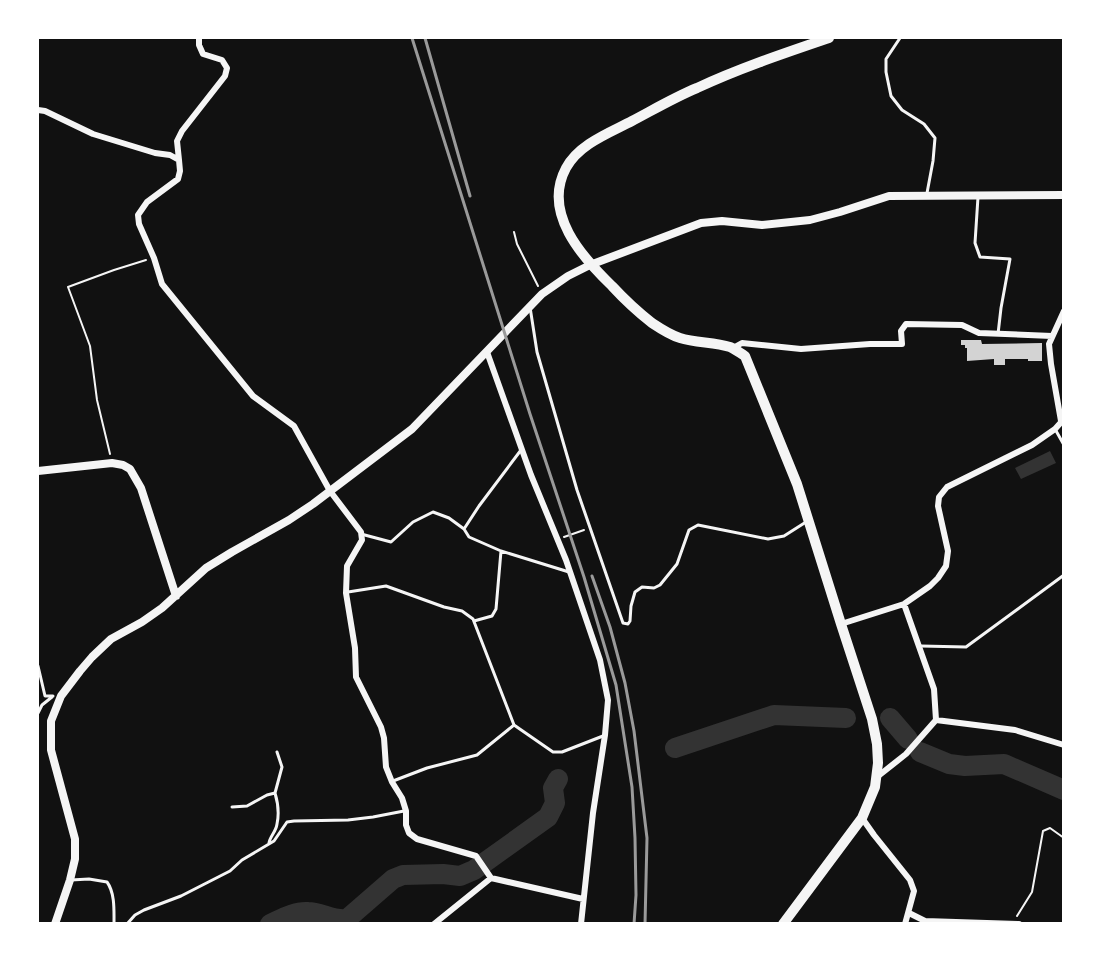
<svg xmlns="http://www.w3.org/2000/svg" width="1101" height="961" viewBox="0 0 1101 961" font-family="Cabin,sans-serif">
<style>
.water{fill:#333}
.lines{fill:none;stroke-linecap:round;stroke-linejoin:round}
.river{stroke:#333;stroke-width:20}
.building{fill:#d3d3d3}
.path{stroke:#f5f5f5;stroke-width:2}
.service{stroke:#f5f5f5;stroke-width:3}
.minor{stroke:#f5f5f5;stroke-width:6}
.tertiary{stroke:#f5f5f5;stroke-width:8}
.primary{stroke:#f5f5f5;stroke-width:10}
.rail{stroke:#9a9a9a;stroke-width:3}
</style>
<rect width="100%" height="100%" fill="#111"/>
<path class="water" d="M 1050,451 L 1056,463 L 1021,479 L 1015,468 Z"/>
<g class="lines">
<path class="river" d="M 890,718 L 908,739
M 675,748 L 774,715 L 846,718
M 920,752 L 949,764 L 965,766 L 1004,764 L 1064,790
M 270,924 C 281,919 295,911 308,912 C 321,912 333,921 347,919 L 393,879 L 403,875 L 443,874 L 460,876 L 474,870 L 548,817 L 555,803 L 553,788 L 558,779"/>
</g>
<path class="building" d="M 961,340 L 981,340 L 982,344 L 1042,343 L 1042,361 L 1028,361 L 1028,359 L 1005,359 L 1005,365 L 994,365 L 994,359 L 967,361 L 967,348 L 965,348 L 965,345 L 961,345 Z"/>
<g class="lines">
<path class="path" d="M 514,232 L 517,244 L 538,286
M 110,454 L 97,400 L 90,346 L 68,287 L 114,270 L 146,260
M 564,537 L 584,530
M 1017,916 L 1032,892 L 1043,831 L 1050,828 L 1064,838"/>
<path class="service" d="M 900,38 L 886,59 L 886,72 L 891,96 L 902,110 L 924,124 L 935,138 L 933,161 L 927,193
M 978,197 L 975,243 L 980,257 L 1010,259 L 1001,308 L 998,334
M 530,307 L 537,352 L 577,490 L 623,623 L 628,624 L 630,621 L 631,606 L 635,592 L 642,587 L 654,588 L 660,585 L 677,564 L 689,530 L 698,525 L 768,539 L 784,536 L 806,522
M 1055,429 L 1064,445
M 464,529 L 479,506 L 521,450
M 361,534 L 391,542 L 413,522 L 433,512 L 449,518 L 464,529 L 469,537 L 501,551 L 569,572
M 348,592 L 386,586 L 444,607 L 462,611 L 473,619 L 514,725 L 553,752 L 562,752 L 603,736
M 474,621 L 492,616 L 496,609 L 501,551
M 921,646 L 966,647 L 1064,575
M 38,666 L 45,696 L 53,696
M 38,713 L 42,705 L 52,697
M 393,781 L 427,768 L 477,755 L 514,725
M 275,793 L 282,767 L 277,752
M 232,807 L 247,806 L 267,795 L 275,793 C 278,803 279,815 277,824 C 276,832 270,836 269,843
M 71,880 L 89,879 L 107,882 C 115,893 114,910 114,924
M 127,924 L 135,915 L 144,910 L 181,896 L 230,871 L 242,860 L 274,841 L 287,822 L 294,821 L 348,820 L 373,817 L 404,811"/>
<path class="minor" d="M 38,110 L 45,111 L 93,134 L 155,153 L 170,155 L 179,160 L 180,171 L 178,179 L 147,202 L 138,215 L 139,224 L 154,258 L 162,284 L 253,396 L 294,426 L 330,491 L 361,532 L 362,540 L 347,566 L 346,593 L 355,648 L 356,677 L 381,727 L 384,738 L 386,767 L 392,782 L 402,798 L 406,811 L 406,825 L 409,833 L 417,839 L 476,856 L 491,878 L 583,899
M 179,160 L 177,141 L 182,131 L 225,76 L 227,68 L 222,60 L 203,54 L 199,45 L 199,38
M 733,348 L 742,343 L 801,349 L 870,344 L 902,344 L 901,331 L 906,324 L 962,325 L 979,333 L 1052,336
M 487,352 L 531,475 L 566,560 L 600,660 L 608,700 L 605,735 L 593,813 L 581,924
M 1061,421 L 1051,364 L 1049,344 L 1064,311
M 904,604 L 934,689 L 936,720
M 841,624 L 904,604 L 930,586 L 938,578 L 946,566 L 948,551 L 938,506 L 939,497 L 947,487 L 1032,445 L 1055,429 L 1064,419
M 936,720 L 1015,730 L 1064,745
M 877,777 L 906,754 L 936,720
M 862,818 L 874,835 L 910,880 L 914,891 L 905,924
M 909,913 L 925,921 L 1019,924
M 434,924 L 491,878"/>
<path class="tertiary" d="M 38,471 L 112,463 L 123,465 L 130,469 L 141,488 L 176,596
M 55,924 L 70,880 L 75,859 L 75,839 L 51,750 L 51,721 L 61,696 L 80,671 L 92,657 L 111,639 L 142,622 L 162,608 L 206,568 L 232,552 L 289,520 L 313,504 L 412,429 L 542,294 L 568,276 L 590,265 L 701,223 L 722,221 L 762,225 L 810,220 L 840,212 L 889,196 L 1064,195"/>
<path class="primary" d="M 783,924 L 862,818 L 875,787 L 878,763 L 877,744 L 872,719 L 841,624 L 797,484 L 745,356 C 740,353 735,349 730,347 C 714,342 696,343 680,338 C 670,335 661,329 652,323 C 638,312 624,299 612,286 C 582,257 542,213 566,168 C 579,144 609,133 632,121 C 653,110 675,97 697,88 C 740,68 785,53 829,38"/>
<path class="rail" d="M 412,38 L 530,414 L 584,577 L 616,685 L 632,787 L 635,838 L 636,895 L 634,924
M 425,38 L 470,196
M 592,576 L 610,627 L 625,683 L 634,731 L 647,838 L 645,924"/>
</g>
<rect width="1101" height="961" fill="none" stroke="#ffffff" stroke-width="78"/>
</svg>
